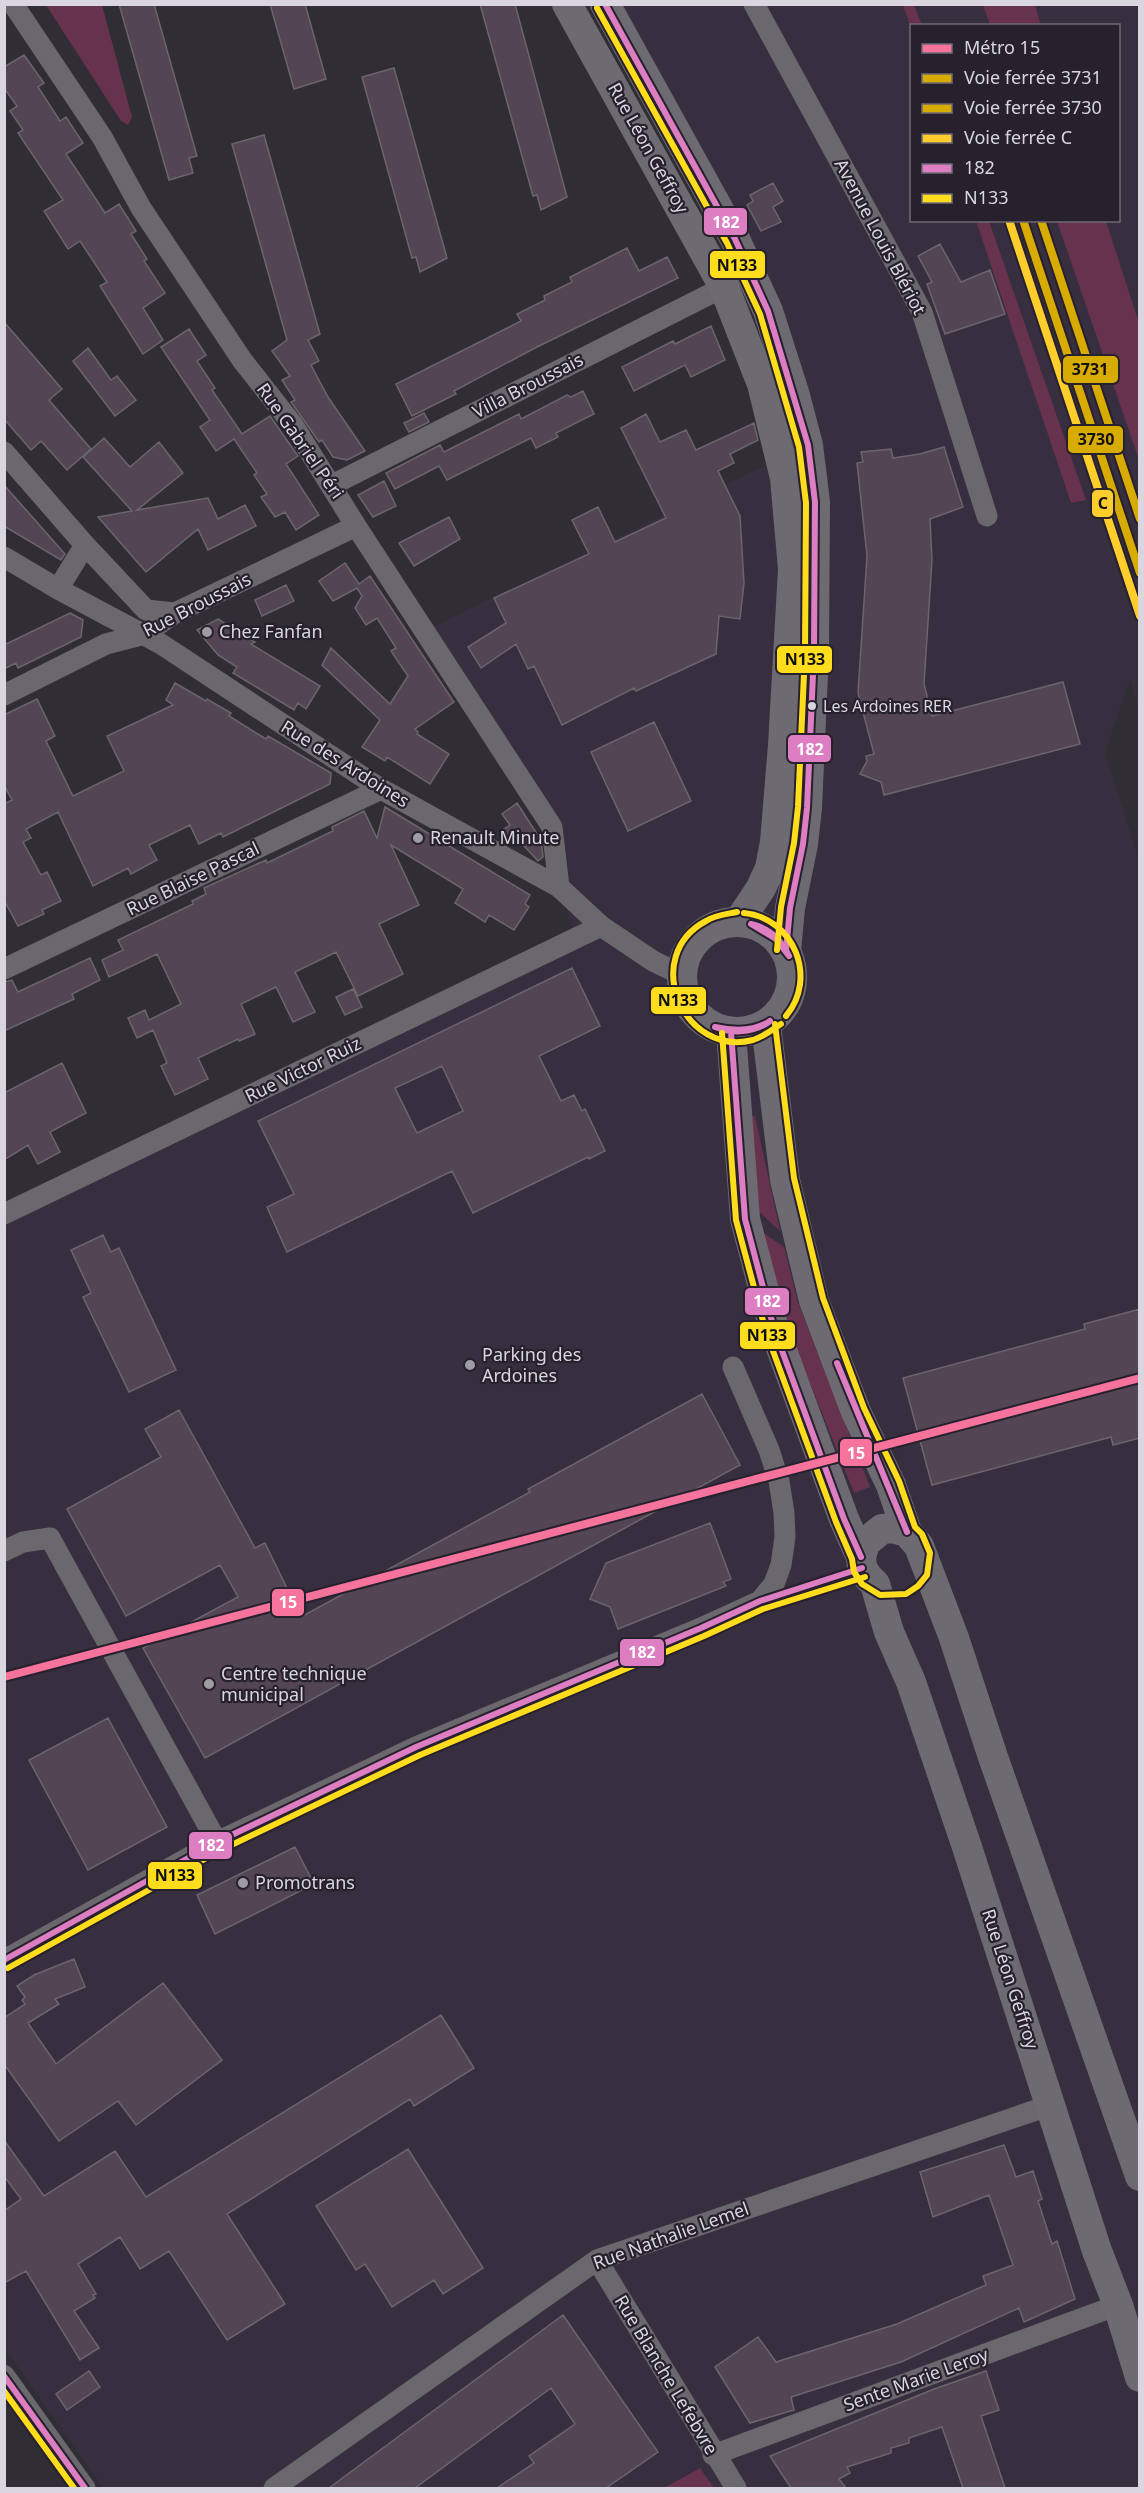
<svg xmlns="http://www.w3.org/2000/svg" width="1144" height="2493" viewBox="0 0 1144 2493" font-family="'Noto Sans',sans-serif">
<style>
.built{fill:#372e3f;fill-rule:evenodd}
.green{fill:#67324e}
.building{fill:#544554;stroke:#6a666b;stroke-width:1.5;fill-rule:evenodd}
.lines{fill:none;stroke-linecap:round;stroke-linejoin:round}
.street{stroke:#6a676d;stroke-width:21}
.secondary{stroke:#6d6a72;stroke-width:30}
.bus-1-casing{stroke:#27202d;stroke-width:10}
.bus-2-casing{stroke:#27202d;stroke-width:10}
.bus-1{stroke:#dd7dc2;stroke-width:6}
.bus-2{stroke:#ffdc1c;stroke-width:6}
.rail-1-casing{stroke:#27202d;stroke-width:12}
.rail-2-casing{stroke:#27202d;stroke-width:12}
.rail-3-casing{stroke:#27202d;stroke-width:12}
.rail-1{stroke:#d8ab00;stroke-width:8}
.rail-2{stroke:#d8ab00;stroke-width:8}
.rail-3{stroke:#ffcd2c;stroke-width:8}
.metro-1-casing{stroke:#27202d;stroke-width:12}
.metro-1{stroke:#f6739c;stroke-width:8}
.poi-dot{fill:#9f9ba3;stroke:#27202d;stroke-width:2}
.bus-dot{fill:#dad6df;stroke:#27202d;stroke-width:2}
.labels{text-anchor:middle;stroke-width:4.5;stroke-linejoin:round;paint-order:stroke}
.bus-label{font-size:16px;fill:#dad6df;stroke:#27202d;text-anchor:start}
.street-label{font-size:18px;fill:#dad6df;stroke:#27202d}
.poi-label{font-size:18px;fill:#dad6df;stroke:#27202d;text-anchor:start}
.line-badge{stroke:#27202d;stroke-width:2}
.badge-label{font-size:16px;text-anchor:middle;font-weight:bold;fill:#fff}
.pale-badge-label{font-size:16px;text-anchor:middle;font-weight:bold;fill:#111}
</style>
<rect width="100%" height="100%" fill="#312d34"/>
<path class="built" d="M 603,5 L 1139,5 L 1140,713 L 1130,679 L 1105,753 L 1140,862 L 1139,2488 L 103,2488 L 5,2349 L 4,1214 L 576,939 L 559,887 L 552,827 L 424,631 L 808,445 L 794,392 ZM 912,26 L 1118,26 L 1118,220 L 912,220 Z"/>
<path class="green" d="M 46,5 L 102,5 L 132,117 L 128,125 L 121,121 Z
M 903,5 L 914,5 L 922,25 L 912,26 L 911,28 Z
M 983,5 L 1035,5 L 1041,25 L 990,25 Z
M 976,221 L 989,221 L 1086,500 L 1071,503 Z
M 1057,221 L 1106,221 L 1139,323 L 1139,460 Z
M 755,1116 L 780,1231 L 756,1209 L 750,1117 Z
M 759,1230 L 784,1247 L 798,1303 L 870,1487 L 854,1493 L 780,1308 Z
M 700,2468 L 714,2488 L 664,2488 Z"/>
<path class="building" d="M 119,4 L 154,4 L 197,156 L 189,158 L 193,173 L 169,180 Z
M 270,4 L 305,4 L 326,79 L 294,89 Z
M 480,4 L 515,4 L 567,197 L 541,210 L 537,195 L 533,196 Z
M 24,55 L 44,83 L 38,87 L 60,121 L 66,117 L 83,143 L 66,154 L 105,213 L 119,204 L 136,231 L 131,234 L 147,259 L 144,261 L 165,293 L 143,308 L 163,340 L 143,354 L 100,286 L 107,282 L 80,241 L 68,249 L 44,211 L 63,200 L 18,133 L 23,130 L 10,111 L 17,106 L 4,88 L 4,67 Z
M 394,68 L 447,258 L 420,272 L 416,257 L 412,258 L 362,77 Z
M 264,135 L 320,334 L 308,340 L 319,361 L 311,365 L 328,397 L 365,451 L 347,460 L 333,457 L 322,440 L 319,442 L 291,402 L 295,400 L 282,380 L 290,376 L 272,351 L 287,340 L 232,144 Z
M 773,183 L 783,201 L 773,207 L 781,222 L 761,231 L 747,205 L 753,201 L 750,195 Z
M 940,244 L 961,282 L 990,270 L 1005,314 L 945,334 L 927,284 L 932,282 L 918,256 Z
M 627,248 L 639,271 L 667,257 L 678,278 L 535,348 L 454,391 L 456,394 L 412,416 L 396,384 L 521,321 L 517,314 L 545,300 L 544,296 L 572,282 L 570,277 Z
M 4,322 L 62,389 L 49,400 L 91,449 L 67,470 L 41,441 L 31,450 L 4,419 Z
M 711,326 L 725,360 L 691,377 L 685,365 L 634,391 L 622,367 L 673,341 L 675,344 Z
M 189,329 L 206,355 L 197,361 L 215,388 L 212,390 L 242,434 L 270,416 L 298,456 L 286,464 L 319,515 L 296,530 L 285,512 L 275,517 L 261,497 L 267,494 L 254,475 L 257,473 L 234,439 L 216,451 L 200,427 L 210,420 L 161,347 Z
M 88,348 L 111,380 L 117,376 L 136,400 L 115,416 L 73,361 Z
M 583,391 L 594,414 L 556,433 L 558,437 L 536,448 L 531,438 L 447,480 L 439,466 L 395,489 L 386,473 L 440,445 L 444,452 L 519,414 L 521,419 L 567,395 L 571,397 Z
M 424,413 L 429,422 L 409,432 L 404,423 Z
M 646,414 L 660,442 L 686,430 L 696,450 L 754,423 L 758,440 L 730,454 L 734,463 L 718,471 L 740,516 L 744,583 L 740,619 L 719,616 L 716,654 L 636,691 L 634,688 L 562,725 L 534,666 L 528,669 L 516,644 L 481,668 L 468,647 L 506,623 L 494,598 L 589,554 L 572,520 L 598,507 L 615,542 L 666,518 L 621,428 Z
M 104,438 L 130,467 L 159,442 L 183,473 L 137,510 L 208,498 L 218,519 L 245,505 L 256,526 L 208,550 L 198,529 L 146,572 L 98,517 L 132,511 L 83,457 Z
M 944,447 L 963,507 L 930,519 L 932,560 L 924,684 L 932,716 L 1063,682 L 1080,744 L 884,795 L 881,782 L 860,774 L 867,761 L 866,756 L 874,754 L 858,693 L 867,556 L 857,463 L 863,462 L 861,452 L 891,449 L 893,458 L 920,454 Z
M 384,481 L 396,506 L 373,517 L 358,495 Z
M 4,485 L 65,554 L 61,560 L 4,526 Z
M 449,517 L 460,539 L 414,566 L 399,543 Z
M 345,563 L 359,584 L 370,576 L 454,702 L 415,729 L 418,732 L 417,734 L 449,754 L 430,784 L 387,757 L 385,761 L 362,747 L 380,720 L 322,665 L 331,648 L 390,704 L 408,676 L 391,651 L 396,648 L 377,618 L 366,625 L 355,608 L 362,596 L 357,588 L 333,601 L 319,581 Z
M 286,585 L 294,601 L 262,616 L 255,600 Z
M 70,613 L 83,620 L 81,637 L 18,668 L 16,663 L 4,669 L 4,645 Z
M 218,619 L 255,642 L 251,644 L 320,686 L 306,709 L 298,703 L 294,710 L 233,673 L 237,667 L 218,655 L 197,630 Z
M 175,683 L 206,701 L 207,699 L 231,713 L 229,716 L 266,739 L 268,736 L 331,773 L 330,784 L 223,837 L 221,833 L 199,844 L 190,825 L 149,845 L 157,860 L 131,874 L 128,868 L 93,886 L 58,812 L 26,829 L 31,838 L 23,842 L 41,875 L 47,872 L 61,901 L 42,910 L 44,914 L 18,926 L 4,900 L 4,804 L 12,800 L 4,785 L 4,715 L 37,699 L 55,736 L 46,741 L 73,796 L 124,771 L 107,736 L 173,705 L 166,700 Z
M 654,722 L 691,801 L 628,831 L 591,752 Z
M 517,803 L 541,840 L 543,857 L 538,861 L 525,847 L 501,831 L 510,825 L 502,814 Z
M 385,807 L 530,895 L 525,904 L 529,907 L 514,930 L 489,915 L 485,922 L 455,903 L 463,889 L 391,845 L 419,905 L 379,924 L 403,974 L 358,996 L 336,952 L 295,972 L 315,1012 L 293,1022 L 276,987 L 241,1004 L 255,1034 L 239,1041 L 238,1039 L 198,1058 L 208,1079 L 175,1095 L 161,1066 L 167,1063 L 153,1030 L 137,1038 L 128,1018 L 145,1010 L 149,1020 L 181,1004 L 157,954 L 109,977 L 102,960 L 123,950 L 118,940 L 193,904 L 192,901 L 206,894 L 204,888 L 266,860 L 267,863 L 333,831 L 332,827 L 364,811 L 377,838 Z
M 90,958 L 100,980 L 72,994 L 74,999 L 4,1031 L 4,982 L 12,980 L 18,992 Z
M 572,968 L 600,1026 L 539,1056 L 561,1101 L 574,1095 L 582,1111 L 585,1109 L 605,1151 L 589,1159 L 588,1157 L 473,1213 L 452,1171 L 287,1252 L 267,1207 L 294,1194 L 258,1121 ZM 442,1066 L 463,1111 L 417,1133 L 395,1088 Z
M 353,989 L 362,1007 L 345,1015 L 336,997 Z
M 62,1063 L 86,1113 L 50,1132 L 60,1152 L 38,1164 L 28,1145 L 4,1160 L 4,1093 Z
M 103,1235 L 111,1252 L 119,1248 L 176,1370 L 129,1392 L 83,1297 L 91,1293 L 71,1250 Z
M 1140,1309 L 1140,1438 L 1113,1445 L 1111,1437 L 932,1485 L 903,1378 L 1085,1329 L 1084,1324 Z
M 702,1394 L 740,1465 L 205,1758 L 143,1648 L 238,1597 L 220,1565 L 126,1616 L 67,1509 L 161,1457 L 145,1429 L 179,1410 L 255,1548 L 265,1543 L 301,1617 L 530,1492 L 528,1489 Z
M 710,1523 L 731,1579 L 723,1582 L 726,1586 L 618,1629 L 610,1607 L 590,1599 L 606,1563 Z
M 108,1718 L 167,1827 L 88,1870 L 29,1760 Z
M 295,1847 L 314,1884 L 215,1934 L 197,1895 Z
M 74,1959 L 85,1987 L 55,1999 L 59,2004 L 28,2023 L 56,2064 L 163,1983 L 222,2060 L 136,2125 L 118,2101 L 59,2141 L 4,2064 L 4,2018 L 25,2004 L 22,2000 L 25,1997 L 17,1986 L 34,1975 Z
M 441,2015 L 474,2068 L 414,2106 L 410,2099 L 227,2214 L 285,2304 L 227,2340 L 169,2251 L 140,2269 L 120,2237 L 78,2264 L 96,2294 L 93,2295 L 95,2298 L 74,2311 L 99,2348 L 80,2360 L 26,2271 L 4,2283 L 4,2211 L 21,2199 L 4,2176 L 4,2140 L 44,2196 L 115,2151 L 146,2197 Z
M 1004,2145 L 1016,2177 L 1033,2171 L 1042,2199 L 1038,2201 L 1052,2244 L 1057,2241 L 1075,2299 L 1024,2322 L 1019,2308 L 901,2362 L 791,2397 L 794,2410 L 750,2423 L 715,2367 L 758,2337 L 776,2362 L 897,2324 L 986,2285 L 983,2276 L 1013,2265 L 989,2195 L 933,2217 L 920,2172 Z
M 408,2149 L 483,2268 L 443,2294 L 434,2280 L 392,2307 L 365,2264 L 356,2270 L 316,2206 Z
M 563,2315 L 658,2452 L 606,2488 L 497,2488 L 534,2463 L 529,2456 L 575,2424 L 551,2388 L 415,2488 L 329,2488 Z
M 89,2371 L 100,2387 L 67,2410 L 56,2394 Z
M 986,2371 L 999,2410 L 981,2416 L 1005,2488 L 963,2488 L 942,2427 L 909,2438 L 909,2443 L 891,2448 L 891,2453 L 847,2467 L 850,2473 L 839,2479 L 846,2488 L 791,2488 L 770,2456 L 934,2389 Z"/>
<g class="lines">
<path class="street" d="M 13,4 L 102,137 L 141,208 L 242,360 L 293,425 L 356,526 L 552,827 L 559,887
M 754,4 L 922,312 L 987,516
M 4,452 L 85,545 L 146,610 L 175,613
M 332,485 L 724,287
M 4,557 L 58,589 L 161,644 L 381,789 L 559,887 L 601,926 L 653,961 L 682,975
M 58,589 L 85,545
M 4,695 L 106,644 L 145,634 L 175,613 L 356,526
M 4,969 L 381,789
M 4,1214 L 601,926
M 4,1551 L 23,1542 L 50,1538 L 217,1842
M 4,1960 L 217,1842 L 416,1747 L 701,1628 L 760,1601 L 774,1584 L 781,1565 L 785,1537 L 784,1513 L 779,1481 L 769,1450 L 733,1367
M 597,2260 L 736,2488
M 4,2375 L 85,2488
M 713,2455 L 1118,2305
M 274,2488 L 597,2260 L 1051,2105"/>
<path class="secondary" d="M 567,4 L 724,287 L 762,384 L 785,478 L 793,569 L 783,745 L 775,842 L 770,868 L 761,888 L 739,921
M 605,4 L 735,239 L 768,311 L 794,392 L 808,445 L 815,502 L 814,652 L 807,808 L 803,844 L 790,908 L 786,951
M682 977a55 55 0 1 1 110 0a55 55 0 1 1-110 0Z
M 766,1025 L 785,1180 L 814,1301 L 856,1412 L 891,1485 L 907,1532
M 731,1032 L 745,1219 L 774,1329 L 844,1519 L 861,1557
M 1140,2176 L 993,1757 L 954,1638 L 919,1546 L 907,1532 L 892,1528 L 882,1529 L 865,1543 L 861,1557 L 862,1568 L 868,1577 L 875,1584 L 889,1632 L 911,1682 L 967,1847 L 1097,2251 L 1118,2305 L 1140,2377"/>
<defs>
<path id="bus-1" d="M 605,4 L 735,239 L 768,311 L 808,445 L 815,502 L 814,652 L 807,808 L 803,844 L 790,908 L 786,951
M 751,924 C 769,928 781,939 789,956
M 751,924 L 776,939 L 789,956
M 715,1027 C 734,1031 754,1032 770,1021
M 715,1027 C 733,1034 754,1033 770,1021
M 731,1032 L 745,1219 L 774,1329 L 844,1519 L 861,1557
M 837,1363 L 907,1532
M 4,1960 L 217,1842 L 416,1747 L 701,1628 L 760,1601 L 862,1568
M 4,2376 L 85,2488"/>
<path id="bus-2" d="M 597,8 L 727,243 L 760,314 L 799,447 L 806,503 L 805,652 L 798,807 L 794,843 L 781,907 L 777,950
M 737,912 C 727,914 715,915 706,921 C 640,956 683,1058 753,1040 C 763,1037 773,1029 781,1024
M 744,913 C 794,918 818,978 786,1016
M 722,1033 L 736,1220 L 766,1332 L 836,1522 L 852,1559 L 854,1572 L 862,1584 L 880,1595 L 906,1594 L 918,1586 L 927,1575 L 930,1553 L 922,1534 L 915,1527 L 899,1481 L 864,1408 L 823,1298 L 794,1178 L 775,1024
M 8,1968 L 221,1850 L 420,1755 L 704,1636 L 763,1609 L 865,1577
M 4,2391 L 74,2488"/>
</defs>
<use href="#bus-1" class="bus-1-casing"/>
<use href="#bus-2" class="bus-2-casing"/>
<use href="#bus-1" class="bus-1"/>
<use href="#bus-2" class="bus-2"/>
<defs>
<path id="rail-1" d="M 1041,220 L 1140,519"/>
<path id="rail-2" d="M 1023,220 L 1140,573"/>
<path id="rail-3" d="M 1009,220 L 1140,616"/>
</defs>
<use href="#rail-1" class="rail-1-casing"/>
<use href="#rail-2" class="rail-2-casing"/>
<use href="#rail-3" class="rail-3-casing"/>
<use href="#rail-1" class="rail-1"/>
<use href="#rail-2" class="rail-2"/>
<use href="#rail-3" class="rail-3"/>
<defs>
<path id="metro-1" d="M 4,1677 L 1140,1378"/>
</defs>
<use href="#metro-1" class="metro-1-casing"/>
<use href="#metro-1" class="metro-1"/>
</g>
<g class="poi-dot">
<circle cx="207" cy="632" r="6"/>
<circle cx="418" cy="838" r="6"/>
<circle cx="470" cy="1365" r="6"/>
<circle cx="209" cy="1684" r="6"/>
<circle cx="243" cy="1883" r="6"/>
</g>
<circle class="bus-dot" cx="812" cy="706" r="5"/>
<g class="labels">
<g class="bus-label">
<text x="823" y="712">Les Ardoines RER</text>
</g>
<g class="street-label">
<text transform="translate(648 148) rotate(61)" y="6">Rue Léon Geffroy</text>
<text transform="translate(880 237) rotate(62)" y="6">Avenue Louis Blériot</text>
<text transform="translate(528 386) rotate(-27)" y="6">Villa Broussais</text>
<text transform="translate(300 441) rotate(55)" y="6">Rue Gabriel Péri</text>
<text transform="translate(197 605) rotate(-27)" y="6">Rue Broussais</text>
<text transform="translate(345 764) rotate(32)" y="6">Rue des Ardoines</text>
<text transform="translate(193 879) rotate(-26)" y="6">Rue Blaise Pascal</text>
<text transform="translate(303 1070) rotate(-26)" y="6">Rue Victor Ruiz</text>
<text transform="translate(1010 1979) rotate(72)" y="6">Rue Léon Geffroy</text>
<text transform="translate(671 2236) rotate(-20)" y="6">Rue Nathalie Lemel</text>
<text transform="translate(666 2375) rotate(59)" y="6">Rue Blanche Lefebvre</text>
<text transform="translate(916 2380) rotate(-20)" y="6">Sente Marie Leroy</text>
</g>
<g class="poi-label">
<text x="219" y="638">Chez Fanfan</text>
<text x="430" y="844">Renault Minute</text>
<text x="482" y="1361">Parking des<tspan x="482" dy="21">Ardoines</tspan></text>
<text x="221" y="1680">Centre technique<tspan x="221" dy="21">municipal</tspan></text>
<text x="255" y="1889">Promotrans</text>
</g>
</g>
<g class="line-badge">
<rect x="703" y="207" width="45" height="29" rx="6" fill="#dd7dc2"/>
<rect x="709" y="250" width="57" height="29" rx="6" fill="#ffdc1c"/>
<rect x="1062" y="355" width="57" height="29" rx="6" fill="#d8ab00"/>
<rect x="1067" y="425" width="57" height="29" rx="6" fill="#d8ab00"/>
<rect x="1091" y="489" width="23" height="29" rx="6" fill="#ffcd2c"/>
<rect x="776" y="645" width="57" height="29" rx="6" fill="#ffdc1c"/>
<rect x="787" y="734" width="45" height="29" rx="6" fill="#dd7dc2"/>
<rect x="650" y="986" width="57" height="29" rx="6" fill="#ffdc1c"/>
<rect x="744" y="1287" width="46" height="29" rx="6" fill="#dd7dc2"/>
<rect x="739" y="1321" width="57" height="29" rx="6" fill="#ffdc1c"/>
<rect x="839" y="1438" width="34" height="29" rx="6" fill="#f6739c"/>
<rect x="271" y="1588" width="34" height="29" rx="6" fill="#f6739c"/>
<rect x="619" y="1638" width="46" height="29" rx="6" fill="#dd7dc2"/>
<rect x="188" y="1831" width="45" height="29" rx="6" fill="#dd7dc2"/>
<rect x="147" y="1861" width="56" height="29" rx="6" fill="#ffdc1c"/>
</g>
<g class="badge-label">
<text x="726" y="228">182</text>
<text x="810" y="755">182</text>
<text x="767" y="1307">182</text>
<text x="856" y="1459">15</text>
<text x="288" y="1608">15</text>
<text x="642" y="1658">182</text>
<text x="211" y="1851">182</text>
</g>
<g class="pale-badge-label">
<text x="737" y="271">N133</text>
<text x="1090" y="375">3731</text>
<text x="1096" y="445">3730</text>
<text x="1103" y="509">C</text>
<text x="805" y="665">N133</text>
<text x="678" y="1006">N133</text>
<text x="767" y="1341">N133</text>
<text x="175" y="1881">N133</text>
</g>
<rect width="1144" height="2493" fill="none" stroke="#dad6df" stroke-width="12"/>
<rect x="910" y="24" width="210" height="198" fill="#27202d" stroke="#6f6974" stroke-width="1.5"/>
<rect x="922" y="44" width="30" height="9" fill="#f6739c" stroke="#6f6974" stroke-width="1.5"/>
<text x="964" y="54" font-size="18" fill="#dad6df">Métro 15</text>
<rect x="922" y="74" width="30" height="9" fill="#d8ab00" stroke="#6f6974" stroke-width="1.5"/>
<text x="964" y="84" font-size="18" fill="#dad6df">Voie ferrée 3731</text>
<rect x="922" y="104" width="30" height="9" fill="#d8ab00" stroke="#6f6974" stroke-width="1.5"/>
<text x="964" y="114" font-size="18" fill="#dad6df">Voie ferrée 3730</text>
<rect x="922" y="134" width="30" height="9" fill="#ffcd2c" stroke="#6f6974" stroke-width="1.5"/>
<text x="964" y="144" font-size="18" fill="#dad6df">Voie ferrée C</text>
<rect x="922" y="164" width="30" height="9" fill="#dd7dc2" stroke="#6f6974" stroke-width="1.5"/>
<text x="964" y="174" font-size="18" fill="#dad6df">182</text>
<rect x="922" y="194" width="30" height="9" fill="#ffdc1c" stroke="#6f6974" stroke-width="1.5"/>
<text x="964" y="204" font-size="18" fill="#dad6df">N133</text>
</svg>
